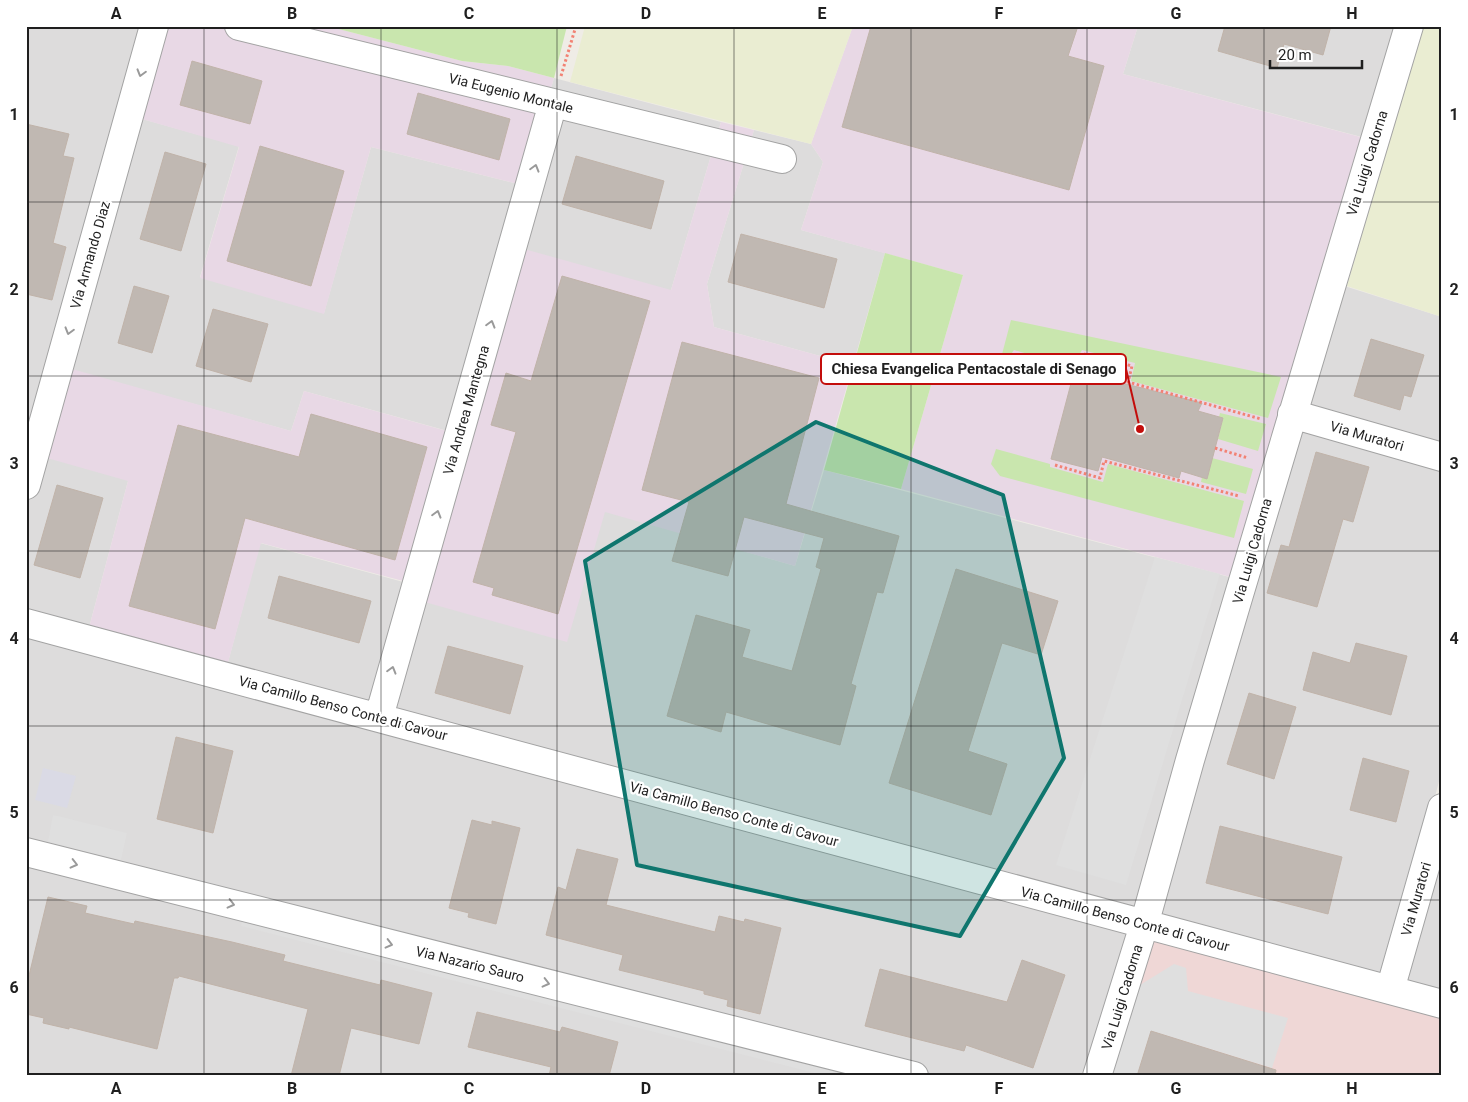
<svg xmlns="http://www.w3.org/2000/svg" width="1468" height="1102" viewBox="0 0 1468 1102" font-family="Roboto,sans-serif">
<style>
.residential{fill:#dddcdc}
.commercial{fill:#efd7d6}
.industrial{fill:#e8d8e5}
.farmland{fill:#eaedd2}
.grass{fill:#c9e6ae}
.parking{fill:#dfdfdf}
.plaza{fill:#dadae5}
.building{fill:#c0b8b2;stroke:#c0b3a9}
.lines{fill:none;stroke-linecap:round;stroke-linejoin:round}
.street-casing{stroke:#a3a3a3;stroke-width:30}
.path{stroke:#f28274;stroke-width:3;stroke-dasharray:2.5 2.5;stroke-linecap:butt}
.street{stroke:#fff;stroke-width:28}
.oneway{stroke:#9a9a9a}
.marked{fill:#0f766e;fill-opacity:0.2;stroke:#0f766e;stroke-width:4;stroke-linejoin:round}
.grid{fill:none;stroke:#1f1f1f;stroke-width:1;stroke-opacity:0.55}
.labels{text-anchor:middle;stroke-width:4.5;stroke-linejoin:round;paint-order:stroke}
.street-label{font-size:14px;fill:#1f1f1f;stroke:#fff}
.leader{fill:none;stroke:#c30d0b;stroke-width:2}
.callout-dot{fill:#c30d0b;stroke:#fff;stroke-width:2}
.callout{fill:#fff;stroke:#c30d0b;stroke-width:2}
.callout-label{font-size:15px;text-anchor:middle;font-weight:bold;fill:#1f1f1f}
.neatline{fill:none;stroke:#1f1f1f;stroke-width:2}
.grid-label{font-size:16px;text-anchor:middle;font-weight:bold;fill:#1f1f1f}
</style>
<rect width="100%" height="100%" fill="#efece6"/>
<path class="residential" d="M 26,26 L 159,26 L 135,117 L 239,146 L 200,277 L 324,313 L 371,147 L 522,185 L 554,78 L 721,122 L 671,290 L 462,435 L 304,391 L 291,431 L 65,368 L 128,481 L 86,639 L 26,623 Z
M 1138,26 L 1423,26 L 1388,144 L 1123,74 Z
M 754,130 L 811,144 L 823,162 L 801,230 L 885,253 L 853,365 L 714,327 L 707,284 Z
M 1335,283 L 1442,317 L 1442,454 L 1297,411 Z
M 1286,416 L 1442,461 L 1442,770 L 1382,998 L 224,677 L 260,543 L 418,586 L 605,511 L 795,566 L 824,470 L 1237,579 Z
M 26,637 L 1135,928 L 1081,1076 L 26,1076 Z
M 1442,810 L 1442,1015 L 1394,1002 Z"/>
<path class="commercial" d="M 1146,932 L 1442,1015 L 1442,1076 L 1095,1076 Z"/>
<path class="industrial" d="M 159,26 L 327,26 L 462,61 L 508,66 L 554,78 L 522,185 L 371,147 L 324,314 L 200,278 L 239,147 L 135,117 Z
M 853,26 L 1138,26 L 1123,74 L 1368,139 L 1238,579 L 901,489 L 963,275 L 801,230 L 823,162 L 811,144 Z
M 721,122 L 754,130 L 707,284 L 714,327 L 853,365 L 795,566 L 605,512 L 567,642 L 414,599 L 418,585 L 261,543 L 224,677 L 86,639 L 128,481 L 40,456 L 65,367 L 291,431 L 304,391 L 461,435 L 517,247 L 671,290 Z"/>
<path class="farmland" d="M 585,26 L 853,26 L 811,144 L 570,82 Z
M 1423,26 L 1442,26 L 1442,317 L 1347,286 Z"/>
<path class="grass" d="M 327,26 L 567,26 L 554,78 L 508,66 L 462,61 Z
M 885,253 L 963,275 L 901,489 L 824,470 Z
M 1011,320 L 1281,377 L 1268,418 L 1131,381 L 1135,363 L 1082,350 L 1076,361 L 1052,355 L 1051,361 L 1014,350 L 1009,357 L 1001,358 Z
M 1220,413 L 1266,424 L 1258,451 L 1218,439 L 1223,418 L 1219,417 Z
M 996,449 L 1050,464 L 1050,467 L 1103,482 L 1108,464 L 1244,501 L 1234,538 L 1000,476 L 991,464 Z
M 1212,458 L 1253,469 L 1246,494 L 1201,482 L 1202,477 L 1207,479 Z"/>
<path class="parking" d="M 1155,557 L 1220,574 L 1126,885 L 1056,865 Z
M 53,815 L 127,833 L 121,860 L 48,842 Z
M 244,915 L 881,1076 L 826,1076 L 241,926 Z
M 1174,964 L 1186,968 L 1188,991 L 1288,1018 L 1272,1068 L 1151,1031 L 1137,1076 L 1108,1076 L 1140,985 Z"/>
<path class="plaza" d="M 43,768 L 76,776 L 67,808 L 35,800 Z"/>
<path class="building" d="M 871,26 L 1078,26 L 1068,56 L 1104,66 L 1069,190 L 842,127 Z
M 1225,26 L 1331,26 L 1323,55 L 1284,44 L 1277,68 L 1218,51 Z
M 192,61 L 262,81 L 250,124 L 180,105 Z
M 418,93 L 510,119 L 499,160 L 407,134 Z
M 26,124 L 69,134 L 63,156 L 74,158 L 53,243 L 66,247 L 52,300 L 26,294 Z
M 260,146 L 344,171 L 311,286 L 227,261 Z
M 165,152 L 206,164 L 181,251 L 140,239 Z
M 576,156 L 664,181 L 651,229 L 562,204 Z
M 741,234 L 837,259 L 824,308 L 728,282 Z
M 562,276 L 650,301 L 558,614 L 492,595 L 494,588 L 473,582 L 516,432 L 491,425 L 506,373 L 531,381 Z
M 134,286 L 169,296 L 152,353 L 118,343 Z
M 213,309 L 268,324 L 251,382 L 196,366 Z
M 1371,339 L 1424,355 L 1411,397 L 1404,395 L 1400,410 L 1354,396 Z
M 682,342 L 819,378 L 786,504 L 899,536 L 883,593 L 877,592 L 851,684 L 856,686 L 840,745 L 726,712 L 721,732 L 667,716 L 696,615 L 750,630 L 742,657 L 792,671 L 821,569 L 816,567 L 824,538 L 744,517 L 728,576 L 672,561 L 689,502 L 642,490 Z
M 1078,357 L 1125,369 L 1122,383 L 1202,403 L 1198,411 L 1223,418 L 1207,479 L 1181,471 L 1179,478 L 1102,457 L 1098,471 L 1051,459 Z
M 311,414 L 427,447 L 395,560 L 245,518 L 215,629 L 129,606 L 178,425 L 299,457 Z
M 1316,452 L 1369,467 L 1353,522 L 1343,519 L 1317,607 L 1267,593 L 1281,545 L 1289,547 Z
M 57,485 L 103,498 L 80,578 L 34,565 Z
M 956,569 L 1058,601 L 1041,655 L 1002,643 L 968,751 L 1007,764 L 991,815 L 889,783 Z
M 279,576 L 371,601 L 359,643 L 268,618 Z
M 1356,643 L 1407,656 L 1391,715 L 1303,690 L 1313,652 L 1350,663 Z
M 448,646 L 523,666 L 510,714 L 435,693 Z
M 1249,693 L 1296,707 L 1274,779 L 1227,764 Z
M 176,737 L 233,751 L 213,833 L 157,819 Z
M 1363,758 L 1409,771 L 1396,822 L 1350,810 Z
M 472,820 L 492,825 L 492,821 L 520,828 L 496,924 L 468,917 L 469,913 L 449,908 Z
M 1220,826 L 1342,857 L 1328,914 L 1206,883 Z
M 577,849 L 618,859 L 606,905 L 715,932 L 719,916 L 744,922 L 745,919 L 781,928 L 760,1014 L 727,1006 L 728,1000 L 704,994 L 704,991 L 619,970 L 623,955 L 546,935 L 558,887 L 566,890 Z
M 48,897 L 87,906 L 85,913 L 134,924 L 135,921 L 232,942 L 285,955 L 283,961 L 380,985 L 381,980 L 432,993 L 419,1044 L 351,1028 L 339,1076 L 291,1076 L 308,1009 L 179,976 L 178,978 L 174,978 L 157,1049 L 69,1027 L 69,1029 L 43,1023 L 44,1018 L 26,1014 L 26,988 Z
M 1022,960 L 1065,975 L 1033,1068 L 966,1045 L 964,1051 L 865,1026 L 880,969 L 1007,1002 Z
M 477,1012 L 560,1032 L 562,1027 L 618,1042 L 609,1076 L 549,1076 L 551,1067 L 468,1047 Z
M 1151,1031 L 1276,1070 L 1275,1076 L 1137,1076 Z"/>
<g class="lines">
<defs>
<path id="street" d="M 239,26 L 782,159
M 1292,414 L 1442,457
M 26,485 L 154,26
M 26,623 L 1442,1004
M 379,717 L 553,103
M 26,852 L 914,1076
M 1390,990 L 1442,808
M 1097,1076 L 1144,925 L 1190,760 L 1238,598 L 1409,26"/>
</defs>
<use href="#street" class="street-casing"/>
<path class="path" d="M 561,76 L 576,26
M 1084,354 L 1132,366 L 1128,382 L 1261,419
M 1215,448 L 1248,458
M 1055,465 L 1100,478 L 1104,461 L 1239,496"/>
<use href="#street" class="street"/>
</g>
<defs><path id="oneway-chevron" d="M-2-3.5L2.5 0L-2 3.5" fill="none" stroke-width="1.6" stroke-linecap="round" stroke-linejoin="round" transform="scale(1.25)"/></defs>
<g class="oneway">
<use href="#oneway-chevron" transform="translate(141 73) rotate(106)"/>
<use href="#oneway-chevron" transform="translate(535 168) rotate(-74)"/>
<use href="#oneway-chevron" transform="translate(491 324) rotate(-74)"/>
<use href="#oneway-chevron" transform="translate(69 331) rotate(106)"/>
<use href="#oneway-chevron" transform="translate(437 514) rotate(-74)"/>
<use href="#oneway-chevron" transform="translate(392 670) rotate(-74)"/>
<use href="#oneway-chevron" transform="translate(74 864) rotate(14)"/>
<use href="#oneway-chevron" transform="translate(231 904) rotate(14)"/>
<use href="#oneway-chevron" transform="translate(389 944) rotate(14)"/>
<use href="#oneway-chevron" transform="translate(546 983) rotate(14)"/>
</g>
<path class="marked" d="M 816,422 L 1003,495 L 1064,758 L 960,936 L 637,865 L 585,561 Z"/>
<path class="grid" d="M 204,26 L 204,1076M 381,26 L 381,1076M 557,26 L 557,1076M 734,26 L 734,1076M 911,26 L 911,1076M 1087,26 L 1087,1076M 1264,26 L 1264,1076M 26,202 L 1442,202M 26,376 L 1442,376M 26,551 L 1442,551M 26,726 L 1442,726M 26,900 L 1442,900"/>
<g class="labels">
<g class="street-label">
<text transform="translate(511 93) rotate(14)" y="5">Via Eugenio Montale</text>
<text transform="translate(1367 163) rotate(-73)" y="5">Via Luigi Cadorna</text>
<text transform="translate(90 255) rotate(-74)" y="5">Via Armando Diaz</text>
<text transform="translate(466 410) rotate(-74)" y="5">Via Andrea Mantegna</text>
<text transform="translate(1367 436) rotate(16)" y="5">Via Muratori</text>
<text transform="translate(1252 551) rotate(-74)" y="5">Via Luigi Cadorna</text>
<text transform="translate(343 708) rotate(15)" y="5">Via Camillo Benso Conte di Cavour</text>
<text transform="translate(734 814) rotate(15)" y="5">Via Camillo Benso Conte di Cavour</text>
<text transform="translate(1416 899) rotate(-74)" y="5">Via Muratori</text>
<text transform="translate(1125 919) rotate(15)" y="5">Via Camillo Benso Conte di Cavour</text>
<text transform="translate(470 964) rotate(14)" y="5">Via Nazario Sauro</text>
<text transform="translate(1122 997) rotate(-73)" y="5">Via Luigi Cadorna</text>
</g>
</g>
<path class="leader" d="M1140 429L1126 369"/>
<circle class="callout-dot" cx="1140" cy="429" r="5"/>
<rect class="callout" x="821" y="354" width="305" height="30" rx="5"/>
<g class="callout-label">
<text x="974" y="374">Chiesa Evangelica Pentacostale di Senago</text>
</g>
<rect width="1468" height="1102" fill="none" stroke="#ffffff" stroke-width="55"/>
<path d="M1270 60v8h92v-8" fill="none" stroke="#1f1f1f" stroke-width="2.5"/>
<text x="1278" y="60" font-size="15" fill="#1f1f1f" stroke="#ffffff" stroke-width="4" paint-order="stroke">20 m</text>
<rect x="28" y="28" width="1412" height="1046" class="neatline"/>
<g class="grid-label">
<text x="116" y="19">A</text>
<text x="292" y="19">B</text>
<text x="469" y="19">C</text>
<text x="646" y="19">D</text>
<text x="822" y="19">E</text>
<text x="999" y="19">F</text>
<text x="1176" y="19">G</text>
<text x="1352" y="19">H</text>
<text x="14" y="120">1</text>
<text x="1454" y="120">1</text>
<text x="14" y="295">2</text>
<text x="1454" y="295">2</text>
<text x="14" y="469">3</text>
<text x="1454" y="469">3</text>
<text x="14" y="644">4</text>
<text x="1454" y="644">4</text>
<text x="14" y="818">5</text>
<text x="1454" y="818">5</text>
<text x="14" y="993">6</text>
<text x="1454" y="993">6</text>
<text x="116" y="1094">A</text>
<text x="292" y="1094">B</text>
<text x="469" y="1094">C</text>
<text x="646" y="1094">D</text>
<text x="822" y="1094">E</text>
<text x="999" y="1094">F</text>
<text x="1176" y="1094">G</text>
<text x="1352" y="1094">H</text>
</g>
</svg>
